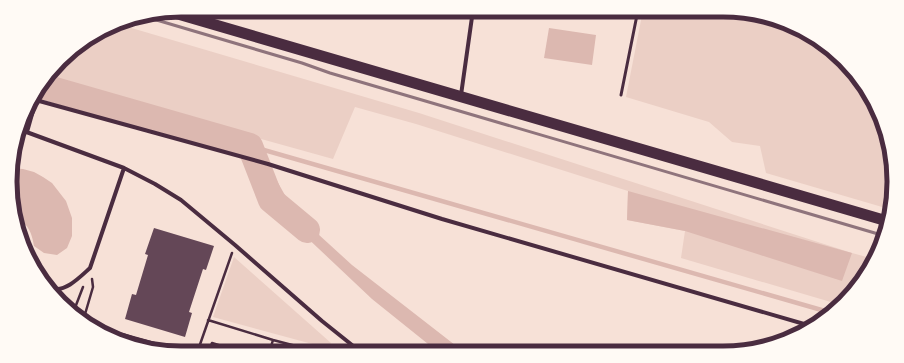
<svg xmlns="http://www.w3.org/2000/svg" width="904" height="363" viewBox="0 0 904 363" font-family="'Alegreya Sans',sans-serif">
<style>
.green{fill:#ebcfc5}
.water{fill:#dcb8b0}
.lines{fill:none;stroke-linecap:round;stroke-linejoin:round}
.stream{stroke:#dcb8b0;stroke-width:4.5}
.river{stroke:#dcb8b0;stroke-width:26}
.building{fill:#644757}
.path{stroke:#4a2c40;stroke-width:2.5}
.service{stroke:#4a2c40;stroke-width:3}
.minor{stroke:#4a2c40;stroke-width:4}
.trunk{stroke:#4a2c40;stroke-width:11}
.rail{stroke:#8f747c;stroke-width:3}
.rim{fill:none;stroke:#4a2c40;stroke-width:5}
</style>
<rect width="100%" height="100%" fill="#f7e1d7"/>
<path class="green" d="M 643,10 L 722,10 L 777,19 L 835,52 L 876,105 L 894,170 L 889,209 L 766,173 L 760,146 L 732,142 L 709,122 L 626,97 Z
M 118,24 L 419,113 L 852,253 L 874,259 L 865,277 L 841,305 L 681,258 L 685,231 L 627,220 L 628,191 L 416,124 L 355,107 L 333,159 L 47,79 L 69,52 Z
M 234,257 L 331,343 L 327,348 L 213,317 Z"/>
<path class="water" d="M 549,28 L 596,35 L 592,65 L 544,58 Z
M 12,168 L 23,169 L 34,172 L 43,177 L 52,183 L 66,201 L 72,218 L 72,236 L 67,248 L 57,255 L 44,253 L 34,246 C 32,233 28,222 14,218 L 13,215 Z
M 266,178 L 277,181 L 295,213 L 352,265 L 464,352 L 438,352 L 372,299 L 283,215 Z
M 628,191 L 852,253 L 842,281 L 685,231 L 627,220 Z"/>
<g class="lines">
<path class="stream" d="M 250,146 L 832,313"/>
<path class="river" d="M 41,86 L 250,146 L 271,200 L 307,230"/>
</g>
<path class="building" d="M 154,228 L 214,246 L 206,270 L 203,269 L 189,312 L 192,313 L 185,337 L 125,319 L 132,294 L 136,295 L 148,255 L 145,254 Z"/>
<g class="lines">
<path class="path" d="M 73,313 L 83,287
M 208,320 L 273,340 L 323,353
M 83,321 L 93,287 L 92,279
M 93,326 L 190,353
M 197,353 L 232,253
M 208,353 L 212,343 L 244,353
M 269,353 L 273,340"/>
<path class="service" d="M 670,10 L 679,12
M 621,95 L 638,10"/>
<path class="minor" d="M 461,95 L 473,10
M 32,99 L 268,164 L 442,219 L 811,326
M 21,130 L 124,168 L 155,184 L 181,200 L 235,245 L 322,321 L 362,353
M 27,132 L 36,100
M 52,288 C 65,293 81,276 90,268 L 124,168"/>
<path class="trunk" d="M 171,12 L 887,221"/>
<path class="rail" d="M 143,16 L 302,63 L 330,73 L 885,236"/>
</g>
<path d="M0 0H904V363H0ZM181 17H723A164 164 0 0 1 887 181V182A164 164 0 0 1 723 346H181A164 164 0 0 1 17 182V181A164 164 0 0 1 181 17Z" fill="#fffaf5" fill-rule="evenodd"/>
<path class="rim" d="M181 17H723A164 164 0 0 1 887 181V182A164 164 0 0 1 723 346H181A164 164 0 0 1 17 182V181A164 164 0 0 1 181 17Z"/>
</svg>
